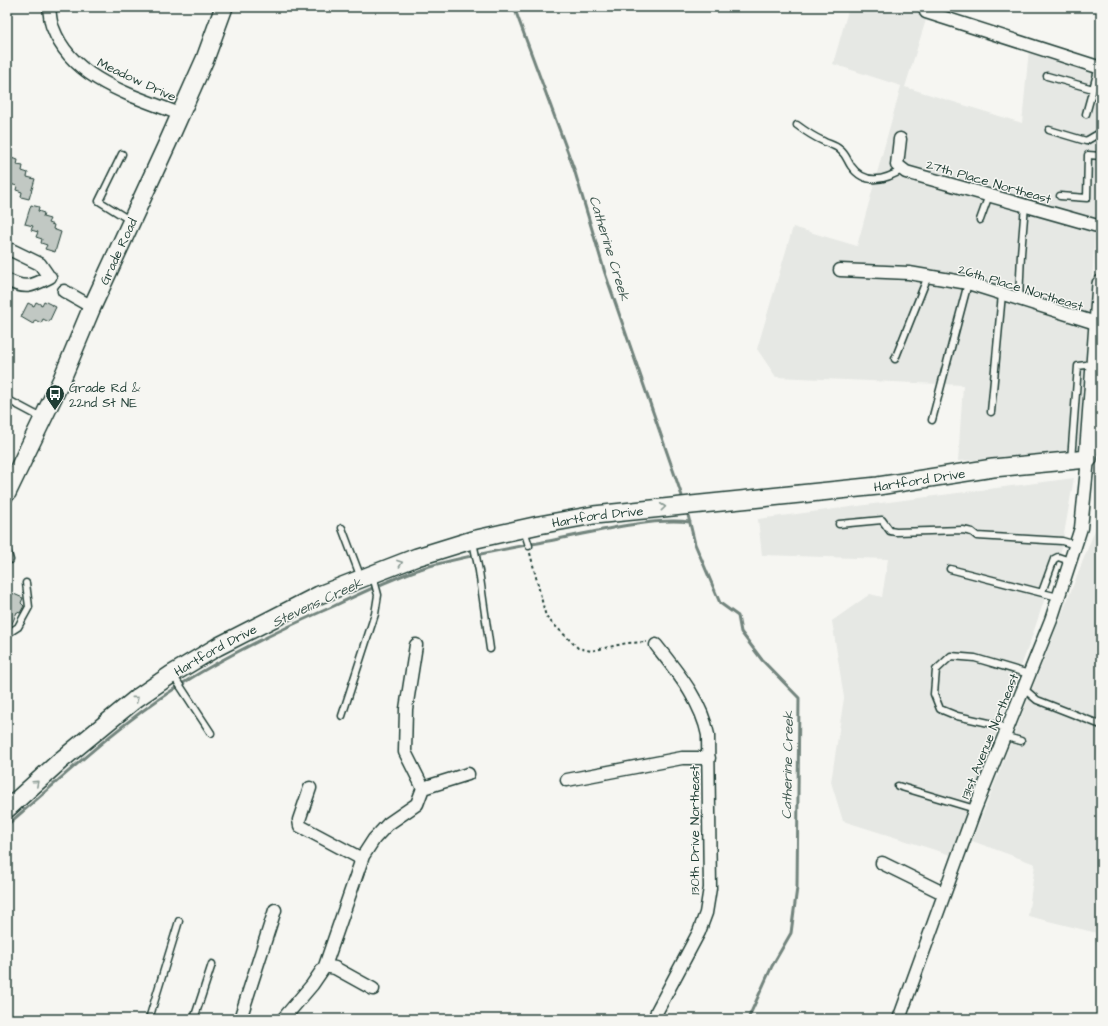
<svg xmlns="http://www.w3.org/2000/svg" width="1108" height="1026" viewBox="0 0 1108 1026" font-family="'Architects Daughter',sans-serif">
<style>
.built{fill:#e6e8e4}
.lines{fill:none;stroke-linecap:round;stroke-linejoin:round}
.stream{stroke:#72847d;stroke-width:3}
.building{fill:#c1c8c3;stroke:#1f3d34}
.lane-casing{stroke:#1f3d34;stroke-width:9}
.street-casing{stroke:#1f3d34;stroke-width:15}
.secondary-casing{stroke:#1f3d34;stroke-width:20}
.path{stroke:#1f3d34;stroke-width:2;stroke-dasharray:3 3;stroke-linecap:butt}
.lane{stroke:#f6f6f2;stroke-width:6}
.street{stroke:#f6f6f2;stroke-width:12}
.secondary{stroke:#f6f6f2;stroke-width:17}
.oneway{stroke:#8a9a93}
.labels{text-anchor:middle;stroke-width:3;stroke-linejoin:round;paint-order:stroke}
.street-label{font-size:13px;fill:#1f3d34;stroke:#f6f6f2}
.poi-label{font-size:13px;fill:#1f3d34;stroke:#f6f6f2;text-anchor:start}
.water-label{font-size:14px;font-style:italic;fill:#425a52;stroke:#f6f6f2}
</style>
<rect width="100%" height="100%" fill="#f6f6f2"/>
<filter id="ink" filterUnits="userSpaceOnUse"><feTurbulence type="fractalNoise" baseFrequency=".025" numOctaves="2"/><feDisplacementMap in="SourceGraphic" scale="8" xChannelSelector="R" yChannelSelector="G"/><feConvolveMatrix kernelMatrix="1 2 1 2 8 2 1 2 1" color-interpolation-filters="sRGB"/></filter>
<g filter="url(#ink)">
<path class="built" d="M 849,7 L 930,7 L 905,87 L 1022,123 L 1029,49 L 1101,73 L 1101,117 L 1083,453 L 958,461 L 963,385 L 776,377 L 757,349 L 793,227 L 857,246 L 901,86 L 833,64 Z
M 1074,478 L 1061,551 L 1030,642 L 951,855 L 843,821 L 831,782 L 844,698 L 832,621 L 870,594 L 882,597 L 888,559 L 762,555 L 758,519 Z
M 1097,525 L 1101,526 L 1101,934 L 1028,916 L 1035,864 L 972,841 Z"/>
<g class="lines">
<path class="stream" d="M 514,7 L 574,169 L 605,273 L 682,496
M 688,515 L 695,544 L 720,603 L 738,616 L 741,632 L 762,660 L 799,698 L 797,888 L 791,933 L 772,966 L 748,1019
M 7,825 C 61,779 114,728 174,689 C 224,656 279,630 334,606 C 363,592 395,577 426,567 C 468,555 511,548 554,540 C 593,532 652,517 690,522"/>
</g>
<path class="building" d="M 7,157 L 18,160 L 17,165 L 23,166 L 22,171 L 28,173 L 27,177 L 35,179 L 29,199 L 21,197 L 22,192 L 16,190 L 17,186 L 10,184 L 11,180 L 7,179 Z
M 31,205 L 39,207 L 38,211 L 44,213 L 43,217 L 50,219 L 48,223 L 54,225 L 53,229 L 61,232 L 55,252 L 45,249 L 47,245 L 41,243 L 42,239 L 36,237 L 38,232 L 31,230 L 33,226 L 25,224 Z
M 44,301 L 56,307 L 49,322 L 43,319 L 41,323 L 35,320 L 33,324 L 21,317 L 28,303 L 34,306 L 36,302 L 42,305 Z
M 7,591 L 23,598 L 21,603 L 24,606 L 20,613 L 17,612 L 11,626 L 7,629 Z"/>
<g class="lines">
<defs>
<path id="lane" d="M 1047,76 L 1093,89
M 1086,114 L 1099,67
M 797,125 C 805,131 814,137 823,141 C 828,144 835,145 839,149 C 846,154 847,160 851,166 C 865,186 886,180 903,169
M 1049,130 L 1086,141 L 1098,134 L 1101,134
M 122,154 L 99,201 L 131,221
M 1060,196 L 1087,198 L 1088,155 L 1101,156
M 980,220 L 989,195
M 1019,300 L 1021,254 L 1025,205
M 895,359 L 928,276
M 12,402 L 42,418
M 991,412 L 1002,294
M 932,420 L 968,283
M 1071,460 L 1078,366 L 1094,364
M 839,524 L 882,520 L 890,531 L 896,532 L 963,530 L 972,532 L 977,536 L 1062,541 L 1076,545
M 342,528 L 361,578
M 524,530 L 529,546
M 473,542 L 479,571 L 490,649
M 7,550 L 10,560
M 950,569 L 1058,597
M 1042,592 L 1054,559 L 1058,557 L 1070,561
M 7,634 L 18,627 L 29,607 L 26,583
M 173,675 L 211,733
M 1023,688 L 1037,700 L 1101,725
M 342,716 L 375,614 L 378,595 L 373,576
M 1006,729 L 998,725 L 957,716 L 940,709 L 934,694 L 936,670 L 951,656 L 975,658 L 1029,674
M 1003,736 L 1021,741
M 898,786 L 975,809
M 149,1019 L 179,921
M 194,1019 L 212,964"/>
<path id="street" d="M 49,7 C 50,14 50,22 53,28 C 72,80 134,96 180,114
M 926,12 L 1101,68
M 900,139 L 897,165 L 906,172 L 1101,227
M 7,248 L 40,264 L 47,274
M 840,270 L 909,273 L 968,283 L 1099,324
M 7,280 C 26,290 32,286 50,277
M 64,291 L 92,307
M 567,780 L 682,758 L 709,758
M 310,788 L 299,820 L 300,826 L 362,859
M 423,788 L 468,774
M 882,863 L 943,893
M 325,966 L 335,968 L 373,989
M 240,1019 L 275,910
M 283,1019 L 312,985 L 325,966 L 363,856 L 374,839 L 388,824 L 417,804 L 423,788 L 405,752 L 406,709 L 416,645
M 655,1019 L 657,1011 L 699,932 L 706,913 L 710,888 L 708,735 C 701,700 677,672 656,645
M 899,1019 L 975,809 L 1051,620 L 1081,528 L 1088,459"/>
<g id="secondary">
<path id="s1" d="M 7,493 L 61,381 L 92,307 L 168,142 L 205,59 L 224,7"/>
<path id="s2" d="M 7,809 L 60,761 L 137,698 L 172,674 L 217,647 L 319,595 L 417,557 L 472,540 L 539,525 L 594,515 L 878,486 L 993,468 L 1088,459 L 1101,284"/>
</g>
</defs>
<use href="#lane" class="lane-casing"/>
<use href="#street" class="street-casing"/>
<use href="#secondary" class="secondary-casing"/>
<path class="path" d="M 530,553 L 546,617 L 578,648 L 591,651 L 627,643 L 647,642"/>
<use href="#lane" class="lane"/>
<use href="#street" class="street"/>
<use href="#secondary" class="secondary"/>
</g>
<defs><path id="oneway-chevron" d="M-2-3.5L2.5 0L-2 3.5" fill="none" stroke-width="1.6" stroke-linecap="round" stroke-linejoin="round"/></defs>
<g class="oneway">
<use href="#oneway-chevron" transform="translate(663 507) rotate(-6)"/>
<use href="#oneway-chevron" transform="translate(400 563) rotate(-20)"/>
<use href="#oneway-chevron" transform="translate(136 699) rotate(-37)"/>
<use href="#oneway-chevron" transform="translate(36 783) rotate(-42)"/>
</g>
</g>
<defs>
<symbol id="bus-pin" viewBox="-11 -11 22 30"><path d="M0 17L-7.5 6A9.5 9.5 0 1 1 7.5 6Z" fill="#1f3d34" stroke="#f6f6f2"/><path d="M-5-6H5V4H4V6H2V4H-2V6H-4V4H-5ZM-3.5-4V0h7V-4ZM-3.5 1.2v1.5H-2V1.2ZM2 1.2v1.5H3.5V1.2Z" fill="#fff"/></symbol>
</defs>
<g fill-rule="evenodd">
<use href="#bus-pin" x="44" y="383" width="22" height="30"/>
</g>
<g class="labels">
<g class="street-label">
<text transform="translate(137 79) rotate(25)" y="5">Meadow Drive</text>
<text transform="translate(989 181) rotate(16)" y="5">27th Place Northeast</text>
<text dy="5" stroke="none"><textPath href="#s1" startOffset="266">Grade Road</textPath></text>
<text transform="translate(1021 287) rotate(17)" y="5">26th Place Northeast</text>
<text dy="5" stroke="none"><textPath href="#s2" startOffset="995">Hartford Drive</textPath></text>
<text dy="5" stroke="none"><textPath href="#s2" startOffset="671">Hartford Drive</textPath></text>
<text dy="5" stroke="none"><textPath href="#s2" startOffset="263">Hartford Drive</textPath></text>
<text transform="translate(989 736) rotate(-68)" y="5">131st Avenue Northeast</text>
<text transform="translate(694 830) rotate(-90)" y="5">130th Drive Northeast</text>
</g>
<g class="poi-label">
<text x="69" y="392">Grade Rd &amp;<tspan x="69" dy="15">22nd St NE</tspan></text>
</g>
<g class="water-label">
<text transform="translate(610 248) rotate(73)" y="5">Catherine Creek</text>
<text transform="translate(317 602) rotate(-25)" y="5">Stevens Creek</text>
<text transform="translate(787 765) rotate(-89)" y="5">Catherine Creek</text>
</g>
</g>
<rect width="1108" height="1026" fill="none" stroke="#f6f6f2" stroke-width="24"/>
<rect x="12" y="12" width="1084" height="1002" fill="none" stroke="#1f3d34" stroke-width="1.5" filter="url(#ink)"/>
</svg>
